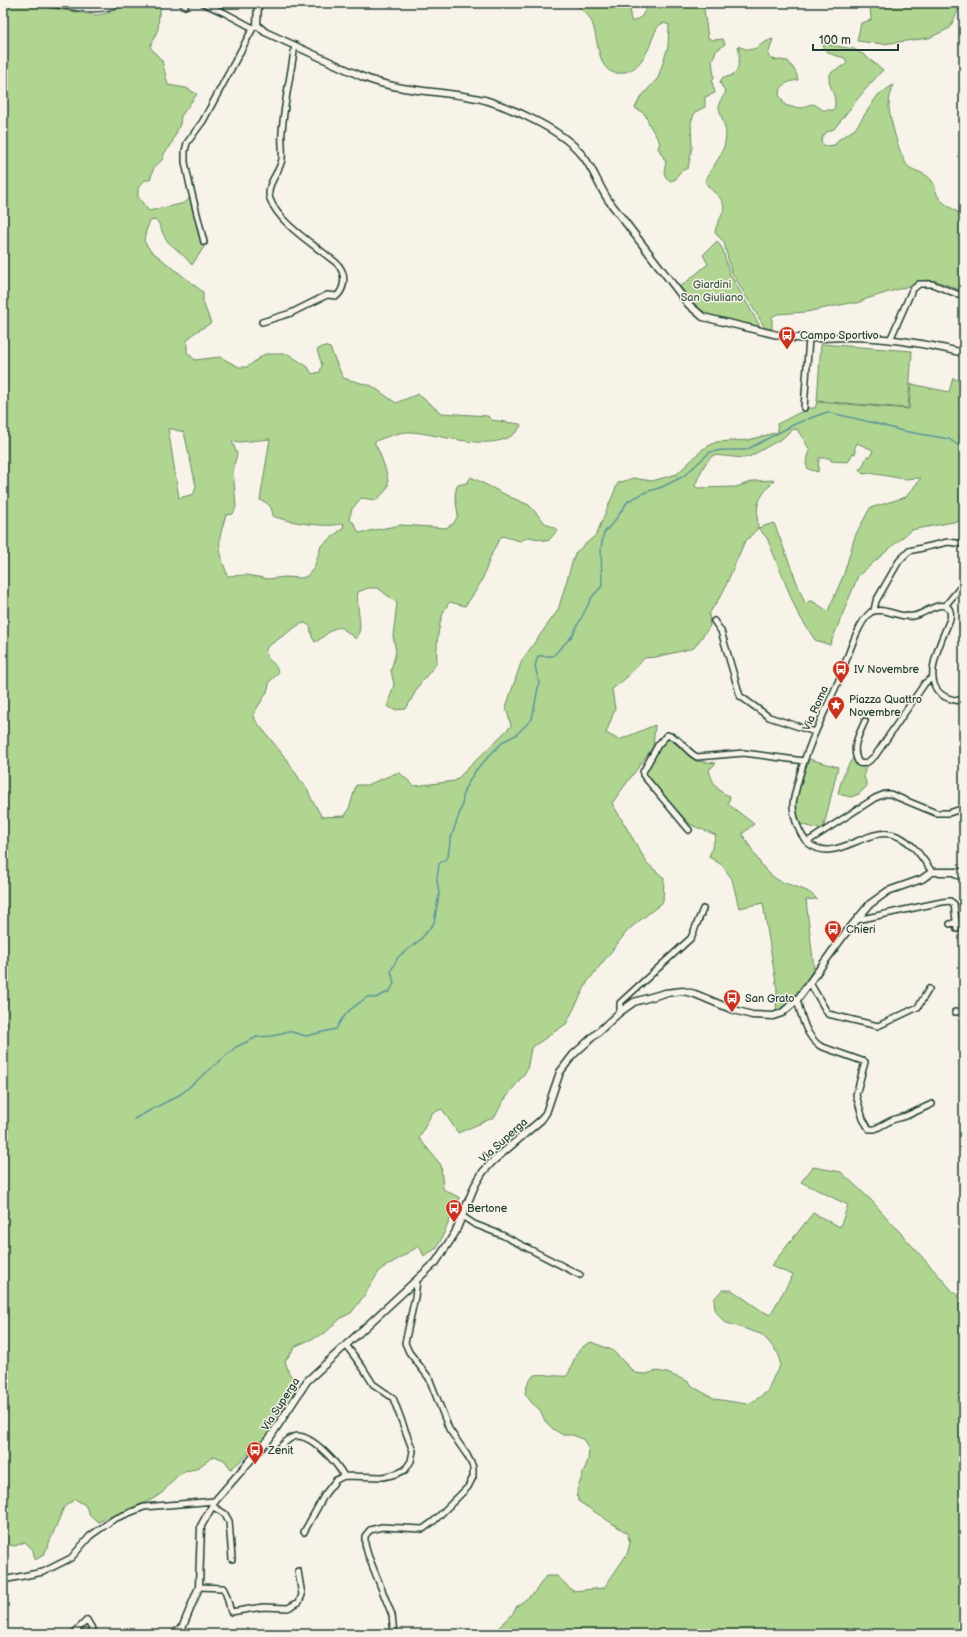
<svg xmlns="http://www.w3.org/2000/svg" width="967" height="1637" viewBox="0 0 967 1637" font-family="'Balsamiq Sans',sans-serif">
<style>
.green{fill:#b0d591;stroke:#688962;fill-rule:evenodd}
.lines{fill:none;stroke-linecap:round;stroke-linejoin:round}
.stream{stroke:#5b969b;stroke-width:1.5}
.minor-casing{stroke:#1f3d34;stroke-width:8}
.tertiary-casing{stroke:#1f3d34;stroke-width:9}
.minor{stroke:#f7f3e8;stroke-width:5}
.tertiary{stroke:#f7f3e8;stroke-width:6}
.labels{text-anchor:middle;stroke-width:3;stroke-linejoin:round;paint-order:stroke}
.park-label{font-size:11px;fill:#3c5b47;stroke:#f7f3e8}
.poi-label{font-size:11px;fill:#1f3d34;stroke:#f7f3e8;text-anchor:start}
.street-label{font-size:11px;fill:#1f3d34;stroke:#f7f3e8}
</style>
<rect width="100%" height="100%" fill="#f7f3e8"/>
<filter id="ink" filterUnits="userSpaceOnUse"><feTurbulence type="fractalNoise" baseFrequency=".025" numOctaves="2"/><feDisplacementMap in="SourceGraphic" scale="8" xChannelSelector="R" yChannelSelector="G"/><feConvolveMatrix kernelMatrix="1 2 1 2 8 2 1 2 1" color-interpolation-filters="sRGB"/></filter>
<g filter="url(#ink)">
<path class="green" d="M 16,3 L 97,15 L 112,12 L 128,3 L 162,3 L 159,14 L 158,29 L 150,47 L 162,61 L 168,85 L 186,88 L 197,94 L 181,116 L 180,124 L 170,147 L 165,152 L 162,160 L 154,167 L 150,180 L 145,180 L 138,188 L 138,197 L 149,211 L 181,204 L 186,202 L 190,197 L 204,247 L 192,265 L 184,256 L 166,240 L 159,224 L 156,220 L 150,221 L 146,231 L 144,241 L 150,250 L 203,292 L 203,302 L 211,323 L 194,333 L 187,341 L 187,352 L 195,360 L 220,357 L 239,367 L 247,367 L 265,354 L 288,354 L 308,367 L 312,374 L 320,372 L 322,365 L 317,350 L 324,346 L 330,348 L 343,378 L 372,386 L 396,403 L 418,394 L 441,413 L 488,416 L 491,420 L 520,424 L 521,426 C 502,458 439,433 410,432 C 401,431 382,438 374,442 C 379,449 390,479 388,486 C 386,492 380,496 376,500 L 361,498 L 352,509 L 349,519 L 354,523 L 359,533 L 401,525 L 446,528 L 454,523 L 458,515 L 455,495 L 457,485 L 467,483 L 471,477 L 510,497 L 529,505 L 545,523 L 558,530 L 548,541 L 529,537 L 520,541 L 502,536 C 491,550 488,566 481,582 C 476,591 471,598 465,606 L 450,602 C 438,614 436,646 437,663 L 419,685 L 406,709 L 394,710 L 387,706 L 394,685 L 391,670 L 396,652 L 393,636 L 397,603 L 378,588 L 368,588 L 358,592 C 355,608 365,625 356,639 C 352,636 347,631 343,629 C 334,623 324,639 315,642 L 312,637 L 310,626 L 305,623 L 300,624 L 267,647 C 261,661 278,660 278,674 L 270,681 L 267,692 L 254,713 L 255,720 L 288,761 L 300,780 L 307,788 L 311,798 L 322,817 L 345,816 L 350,806 L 356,785 L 367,785 L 399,772 L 414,786 L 455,781 L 511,726 L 506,707 L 522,660 L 558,610 L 575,553 L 596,535 L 618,483 L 633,478 L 652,481 L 677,474 L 703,449 L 716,442 L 748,440 L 778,432 L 777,424 L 809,408 L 815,408 L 817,402 L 909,409 L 911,384 L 949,392 L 953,378 L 964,383 L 960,407 L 964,410 L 964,520 L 911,530 L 858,576 L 830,645 L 815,640 L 797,612 L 767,538 L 758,528 L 744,543 L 723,592 L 709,614 L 710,626 L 694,648 L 656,657 L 644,658 C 635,670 625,680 612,689 L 615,709 L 606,733 L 619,740 L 655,725 L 653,747 L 612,803 L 647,863 L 664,878 L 663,902 L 628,930 L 588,981 L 566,1024 L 531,1048 L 527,1070 L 502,1103 L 495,1117 L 458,1133 L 442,1109 L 432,1113 L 419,1138 L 441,1165 L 443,1189 L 460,1198 L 437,1248 L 424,1256 L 419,1246 L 380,1270 L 364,1296 L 351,1313 L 341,1318 L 325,1333 L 296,1346 L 285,1361 L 289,1373 L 296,1382 C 291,1413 255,1450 231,1469 L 224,1460 L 214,1456 L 196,1469 L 185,1471 L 176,1477 L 162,1493 L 153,1499 L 98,1522 L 90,1515 L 85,1505 L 75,1499 L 64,1507 L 44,1555 L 35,1560 L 33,1550 L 25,1542 L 15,1546 L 3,1544 L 3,5 ZM 168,428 L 184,432 L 196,486 L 194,494 L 179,498 ZM 797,429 L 810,450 L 806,464 L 808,469 L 818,472 L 819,458 L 830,458 L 831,461 L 848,462 L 853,453 L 855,454 L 856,451 L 854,450 L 857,443 L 873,450 L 870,457 L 867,456 L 862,468 L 859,469 L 863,474 L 870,473 L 904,479 L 921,478 L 906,497 L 870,508 L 855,536 L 844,574 L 828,611 L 812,601 L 809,601 L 806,604 L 804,601 L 774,523 L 758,528 C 756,501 757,501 774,480 L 754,481 L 736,487 L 697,488 L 695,486 C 699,476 705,460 714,455 L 743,458 L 749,457 L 783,438 L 791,430 ZM 270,439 L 260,500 C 269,503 272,507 273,516 C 286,522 331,529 344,523 L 343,528 L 321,546 L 314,568 L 307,576 L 302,578 L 285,577 L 268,579 L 247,575 L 227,576 C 226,568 223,565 222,558 C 217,542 221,531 226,515 L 233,514 L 236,507 L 233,469 L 237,454 L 232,441 L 240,442 Z
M 574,3 L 622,3 L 631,5 L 630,16 L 632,22 L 641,17 L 650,3 L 703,3 L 708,38 L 713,40 L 723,39 L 725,44 L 716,51 L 712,61 L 714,77 L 712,82 L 715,93 L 705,97 L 705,107 L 695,112 L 691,122 L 692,148 L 688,168 L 683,170 L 678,174 L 676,179 L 671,181 C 662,177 664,171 666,162 L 658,148 L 660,143 L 649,124 L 645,114 L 635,108 L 640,98 L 658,78 L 668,47 L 669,25 L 664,23 L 659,25 C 652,35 651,48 643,58 C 636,68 633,70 621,73 C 596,77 599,36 591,20 C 587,13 580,9 574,3 Z
M 872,3 L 964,3 L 964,6 L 960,6 L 950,28 L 929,38 L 883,44 L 857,41 L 861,23 L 871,20 L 870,4 Z
M 773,39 L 768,55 L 771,59 L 788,61 C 793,68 797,72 798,80 C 788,82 781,83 779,95 L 785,105 L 791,107 L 803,108 L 808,105 L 814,104 L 823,110 L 834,110 C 839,93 824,84 831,73 C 834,69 843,68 847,63 L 845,58 C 835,55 825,55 823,44 L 854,49 L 864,55 L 883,70 C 865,88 850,109 834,129 C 827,131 822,135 821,142 L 825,146 L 835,145 L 838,140 L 855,129 L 878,95 L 893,85 C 891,92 889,99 889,106 C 889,116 901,162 909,167 C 916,172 927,173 932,181 C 936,186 935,193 939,198 C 945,205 956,211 964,216 L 964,290 L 962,291 L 937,281 L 926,280 L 912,285 L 866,299 L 858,303 L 850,303 L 806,312 L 777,314 L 772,317 L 772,329 L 765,328 L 731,271 L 724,242 L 715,233 C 715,223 727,213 723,203 C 720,194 708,190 705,181 C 713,165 726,152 726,134 C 726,126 718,111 719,104 C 720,99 725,96 726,91 L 722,87 L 720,82 L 723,77 C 740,78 741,59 738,46 C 757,55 756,44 773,39 Z
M 717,241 L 723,250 L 729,272 L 761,328 L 710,316 L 698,308 L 680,287 L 708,264 L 703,255 Z
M 821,344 L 912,351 L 908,408 L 817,401 Z
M 669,739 L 672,739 L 696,761 L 716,763 L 709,770 C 712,782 718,793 730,796 L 728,804 L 754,824 L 742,834 C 753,849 760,870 778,880 C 791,887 807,887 817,899 L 806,900 L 814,968 L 803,987 L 793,999 L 776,1012 L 777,989 L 763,903 L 739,908 L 732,879 L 722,865 L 709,857 L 716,835 L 691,825 L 667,800 L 646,773 C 651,764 660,742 669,739 Z
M 855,755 L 856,759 L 866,763 L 864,776 L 867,786 L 859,794 L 851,797 L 838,794 C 841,779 846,767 855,755 Z
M 809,759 L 838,767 L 823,830 L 800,824 C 799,818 796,812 796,805 C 797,790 804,774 809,759 Z
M 813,1167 L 841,1172 L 871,1200 L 958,1297 L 964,1293 L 964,1634 L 496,1634 L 496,1630 L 512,1615 L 517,1606 L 534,1593 L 546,1576 L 557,1576 L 573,1591 L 604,1588 L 627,1554 L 630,1543 L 627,1533 L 578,1501 L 577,1490 L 588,1460 L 589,1450 L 584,1440 L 573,1435 L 563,1435 L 553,1429 L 545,1421 L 540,1410 L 531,1402 L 525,1393 L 528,1383 L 534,1375 C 546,1373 555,1377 567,1376 C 576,1360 572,1351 591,1342 L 612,1350 L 635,1373 L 646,1374 L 657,1371 L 667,1373 L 687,1381 L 695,1388 L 715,1399 L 747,1404 L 752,1402 L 767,1392 L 774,1376 L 780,1366 L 779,1355 L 769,1342 L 761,1334 L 724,1322 L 715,1310 L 714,1299 L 722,1290 L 732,1290 L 759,1309 L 770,1315 L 793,1275 L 771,1266 L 813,1213 L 840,1227 L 848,1205 L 801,1182 Z"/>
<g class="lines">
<path class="stream" d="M 808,419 L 827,412 L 870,422 L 903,431 L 949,439 L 964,449
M 134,1119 L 181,1094 L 236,1047 L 257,1037 L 273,1036 L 288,1031 L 306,1036 L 336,1029 C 345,1011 352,1009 367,997 L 375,998 L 390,991 L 394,983 L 391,971 L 398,957 L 420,940 L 434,923 L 439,894 L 437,879 L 439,864 L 448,857 L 450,841 L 462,806 L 464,790 L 476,770 L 492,753 L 504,741 L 516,735 L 532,719 L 539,683 L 535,666 L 538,656 L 553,656 L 572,636 L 592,597 L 602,586 L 601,548 L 604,533 L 616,519 L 628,501 L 646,492 L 662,487 L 684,476 L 710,452 L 723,450 L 746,450 L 795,424 L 805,420"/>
<defs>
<path id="minor" d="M 182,3 L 185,6
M 203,3 L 225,13 L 253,28
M 204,242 L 190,186 L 185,162 L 185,151 L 187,143 L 203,121 L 253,28 L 257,25
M 262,322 L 291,313 L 327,295 L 337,296 C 345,288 346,275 339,266 C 336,261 329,258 325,254 C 307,240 278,221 270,199 C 265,184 280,173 282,159 C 283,150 281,141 282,132 C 284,103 291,74 295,45
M 890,340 L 912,290 L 919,284 L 932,284 L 957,294
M 804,408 L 809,338
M 945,606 L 964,583
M 874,610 L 876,601 L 899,561 L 909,551 L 948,542 L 964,544
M 714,621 L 721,631 L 740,696 L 769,717 L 815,732
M 865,721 C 859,735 850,748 859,763 C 866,765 870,760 875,756 L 925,683 L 932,678
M 689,830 L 643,775 L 643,772 L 658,745 L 667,735 C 680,737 686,752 697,757 L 744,753 L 804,761
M 807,842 L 875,798 L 885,794 L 890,794 L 936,813 L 949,813 L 964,808
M 932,872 C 923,859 913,842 897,836 C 868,823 836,866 808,843 C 799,834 793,817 793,804 C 794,795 797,786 799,778 C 808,744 824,714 838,682 C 846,664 856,624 871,612 C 885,606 899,619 913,616 C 923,615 935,603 945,606 C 951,607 951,615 950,619 C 939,647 911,699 964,701
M 857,920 L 942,902 L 950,901 L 954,904 L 957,929
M 950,924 L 956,922
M 810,983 L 828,1014 L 878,1026 L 918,1007 L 929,989
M 797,1000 C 802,1017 805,1035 820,1046 L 865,1062 L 856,1095 L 863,1119 L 869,1129 L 875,1129 L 892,1120 L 906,1116 L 932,1104
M 620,1012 L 620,1003 L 691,938 L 703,909
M 955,1012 L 964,1011
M 462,1216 L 474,1224 L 502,1235 L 580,1275
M 278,1449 C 284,1444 290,1436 298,1436 C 314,1437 337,1463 344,1476
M 212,1506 L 225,1514 L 229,1521 L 232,1559
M 304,1532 L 325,1494 L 336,1480 L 344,1476 L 383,1477 L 396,1474 L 405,1470 L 411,1461 L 413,1451 L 393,1398 L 373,1384 L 363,1368 L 346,1345
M 3,1580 L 43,1572 L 71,1558 L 90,1536 L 114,1519 L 144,1507 L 215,1501
M 199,1587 L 223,1588 C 228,1596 228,1603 231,1612 L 263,1607 L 288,1608 L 299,1602 L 302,1595 L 298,1571
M 73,1634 L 87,1620 L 95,1634
M 394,1634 L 392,1615 L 368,1555 L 365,1544 L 365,1536 L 370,1530 L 382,1527 L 423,1529 L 434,1521 L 468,1487 L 473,1477 L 473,1467 L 467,1455 L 449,1429 L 429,1378 L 409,1352 L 405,1343 L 415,1297 L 417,1280"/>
<path id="tertiary" d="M 50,3 C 72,6 98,13 118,3
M 258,3 L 257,25 L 265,32 L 363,77 C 402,93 444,90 485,100 C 515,109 564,131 583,156 C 594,170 599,187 609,201 C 635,235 662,270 688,304 L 703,317 L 786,337 C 807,340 827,337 848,337 C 886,337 927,344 964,353
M 954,872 L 957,875 L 964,877
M 174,1634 L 183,1626 L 199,1587 L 201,1526 L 215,1501 L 269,1439 L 307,1381 L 436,1262 L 455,1233 L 475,1185 L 483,1172 L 492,1162 L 541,1120 L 546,1113 L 560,1072 L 573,1055 L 620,1012 L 634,1002 L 665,993 L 683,991 L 695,994 L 731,1009 L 752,1015 L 773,1016 L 782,1013 L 797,1000 L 844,935 L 870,904 L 888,891 L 922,879 L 932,872 L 964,872"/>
</defs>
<use href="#minor" class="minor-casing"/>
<use href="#tertiary" class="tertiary-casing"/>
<use href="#minor" class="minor"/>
<use href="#tertiary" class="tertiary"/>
</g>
</g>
<defs>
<symbol id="bus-pin" viewBox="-11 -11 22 30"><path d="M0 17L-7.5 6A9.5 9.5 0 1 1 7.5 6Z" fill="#c8321e" stroke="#f7f3e8"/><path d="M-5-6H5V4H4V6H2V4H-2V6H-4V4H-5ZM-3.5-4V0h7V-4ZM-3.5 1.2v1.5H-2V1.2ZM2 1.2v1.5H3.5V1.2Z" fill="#fff"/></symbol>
<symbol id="sight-pin" viewBox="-11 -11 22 30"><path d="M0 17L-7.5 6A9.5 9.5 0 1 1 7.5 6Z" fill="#c8321e" stroke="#f7f3e8"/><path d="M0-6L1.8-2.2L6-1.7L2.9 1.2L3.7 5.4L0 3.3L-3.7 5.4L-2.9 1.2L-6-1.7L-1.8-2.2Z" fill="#fff"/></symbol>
</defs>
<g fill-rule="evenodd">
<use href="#bus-pin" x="777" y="325" width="20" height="27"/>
<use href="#bus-pin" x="831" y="659" width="20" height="27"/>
<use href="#sight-pin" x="826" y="695" width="20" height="27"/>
<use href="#bus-pin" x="823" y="919" width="20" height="27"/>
<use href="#bus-pin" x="722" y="988" width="20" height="27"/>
<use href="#bus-pin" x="444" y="1198" width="20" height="27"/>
<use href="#bus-pin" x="245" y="1440" width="20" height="27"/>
</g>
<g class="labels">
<g class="park-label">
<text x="712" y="288">Giardini<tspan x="712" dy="13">San Giuliano</tspan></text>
</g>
<g class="poi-label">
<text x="800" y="339">Campo Sportivo</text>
<text x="854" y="673">IV Novembre</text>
<text x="849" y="703">Piazza Quattro<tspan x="849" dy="13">Novembre</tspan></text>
<text x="846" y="933">Chieri</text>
<text x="745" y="1002">San Grato</text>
<text x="467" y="1212">Bertone</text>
<text x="268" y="1454">Zenit</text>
</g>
<g class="street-label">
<text transform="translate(815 708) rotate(-66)" y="4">Via Roma</text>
<text transform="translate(503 1140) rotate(-42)" y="4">Via Superga</text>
<text transform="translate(280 1404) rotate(-57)" y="4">Via Superga</text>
</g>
</g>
<rect width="967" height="1637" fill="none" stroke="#f7f3e8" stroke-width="16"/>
<rect x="8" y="8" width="951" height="1621" fill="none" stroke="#1f3d34" stroke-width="1.5" filter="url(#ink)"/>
<path d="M813 44v6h85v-6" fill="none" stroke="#1f3d34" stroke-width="2"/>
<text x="819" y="44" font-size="12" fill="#1f3d34" stroke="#f7f3e8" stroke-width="3" paint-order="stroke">100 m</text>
</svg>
